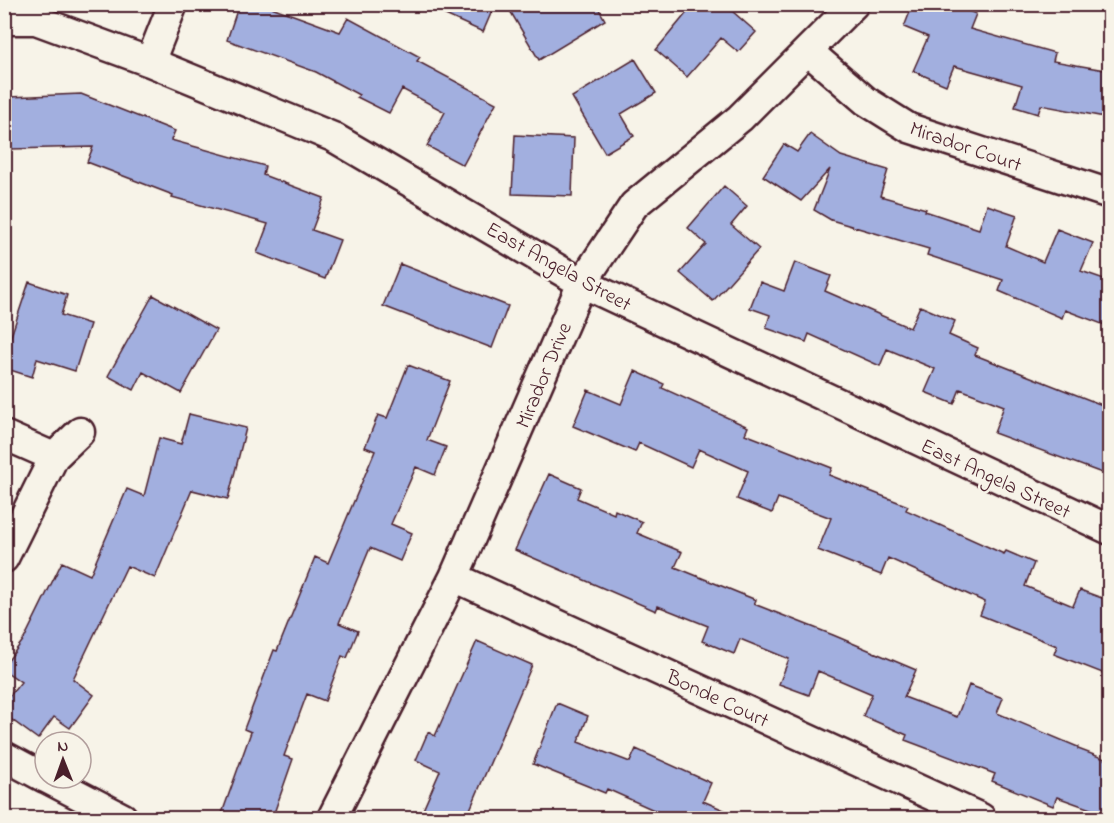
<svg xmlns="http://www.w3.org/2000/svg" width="1114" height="823" viewBox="0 0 1114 823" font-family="'Indie Flower',sans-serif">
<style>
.building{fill:#a2afdf;stroke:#4a1f2b;stroke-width:1.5}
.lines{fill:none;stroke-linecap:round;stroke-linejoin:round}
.street-casing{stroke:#4a1f2b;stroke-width:33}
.street{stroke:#f7f3e8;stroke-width:28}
.labels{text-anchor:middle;stroke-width:5;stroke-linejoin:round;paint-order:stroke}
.street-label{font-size:21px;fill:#4a1f2b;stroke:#f7f3e8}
</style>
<rect width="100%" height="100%" fill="#f7f3e8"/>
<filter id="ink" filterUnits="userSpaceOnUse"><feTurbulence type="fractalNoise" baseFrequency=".0167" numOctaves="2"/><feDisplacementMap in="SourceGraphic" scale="12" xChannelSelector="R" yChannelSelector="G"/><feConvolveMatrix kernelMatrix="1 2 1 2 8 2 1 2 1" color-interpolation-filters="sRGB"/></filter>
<g filter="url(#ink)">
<path class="building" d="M 239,4 L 263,4 L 340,32 L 348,18 L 420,57 L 417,61 L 496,103 L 463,165 L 427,146 L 445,112 L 402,89 L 389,113 L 357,97 L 359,95 L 316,72 L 227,40 Z
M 421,4 L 495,4 L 483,32 Z
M 506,4 L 596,4 L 605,20 L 539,60 Z
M 694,4 L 724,4 L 756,32 L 738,52 L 721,38 L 687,77 L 656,50 Z
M 913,4 L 952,4 L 976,14 L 970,29 L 1055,53 L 1053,61 L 1110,71 L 1110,118 L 1041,105 L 1038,114 L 1015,107 L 1022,85 L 954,66 L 946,85 L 913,71 L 928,37 L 904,27 Z
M 635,59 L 656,93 L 621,114 L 634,136 L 605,153 L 572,97 Z
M 81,94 L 175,131 L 171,140 L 265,166 L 263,175 L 324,198 L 312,230 L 340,240 L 325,279 L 257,253 L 268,224 L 172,197 L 173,195 L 87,162 L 93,147 L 11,149 L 9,97 Z
M 810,134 L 841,156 L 888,170 L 880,196 L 926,209 L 925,211 L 979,229 L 987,205 L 1017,215 L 1006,246 L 1043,262 L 1057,229 L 1093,243 L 1081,271 L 1110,281 L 1110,327 L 1065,310 L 1062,318 L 999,291 L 1003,280 L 927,255 L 929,249 L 831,220 L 814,210 L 830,169 L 801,201 L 763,176 L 784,144 L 797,152 Z
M 515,135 L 574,138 L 572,196 L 512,194 Z
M 724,186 L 747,206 L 731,225 L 759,249 L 713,301 L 680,273 L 706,244 L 688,228 Z
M 795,262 L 831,276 L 825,291 L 910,328 L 920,306 L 955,321 L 949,335 L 978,348 L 975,355 L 1110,408 L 1110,455 L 1102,473 L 994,433 L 1004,406 L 960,389 L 954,404 L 925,392 L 935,369 L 887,349 L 880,366 L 809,334 L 806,342 L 766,328 L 770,315 L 750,308 L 760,282 L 784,291 Z
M 400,264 L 508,306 L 492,348 L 383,306 Z
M 29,282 L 67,295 L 61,315 L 90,324 L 75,371 L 37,359 L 32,377 L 4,368 L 4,357 Z
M 153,295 L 216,330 L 181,393 L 143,372 L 134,390 L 108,376 Z
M 408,365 L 450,381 L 427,440 L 446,447 L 435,475 L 416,467 L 391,524 L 412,533 L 400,561 L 370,548 L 339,623 L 358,631 L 347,658 L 342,656 L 325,701 L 307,694 L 284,756 L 293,759 L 272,819 L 220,819 L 251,732 L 244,729 L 274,650 L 277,651 L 315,557 L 328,563 L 375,451 L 365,447 L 378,415 L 387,418 Z
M 635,371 L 664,384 L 662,388 L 748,427 L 745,434 L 832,468 L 829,475 L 908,506 L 906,510 L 1004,554 L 1006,551 L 1034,563 L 1025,586 L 1073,606 L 1080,590 L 1110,601 L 1110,676 L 1054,654 L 1057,646 L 980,615 L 985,602 L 888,558 L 881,575 L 818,550 L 831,518 L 778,498 L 772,513 L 737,499 L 748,471 L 699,449 L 691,467 L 639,443 L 635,452 L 573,426 L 588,390 L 621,404 Z
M 189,414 L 246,428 L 228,499 L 192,490 L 155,578 L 127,566 L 73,679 L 94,695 L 70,728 L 54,717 L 38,739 L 4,714 L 4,703 L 21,682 L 4,670 L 4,666 L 24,639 L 62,562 L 90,575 L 127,489 L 144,496 L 159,438 L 181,444 Z
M 549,474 L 581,488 L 577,498 L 614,514 L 615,510 L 642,522 L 637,533 L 682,552 L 675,567 L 756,600 L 754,604 L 833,635 L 916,670 L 904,697 L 957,717 L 969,685 L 1003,698 L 997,713 L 1078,747 L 1078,749 L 1110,761 L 1110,816 L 1057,797 L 1053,806 L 992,781 L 995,774 L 905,740 L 907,735 L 863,716 L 872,694 L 818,671 L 809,695 L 779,684 L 789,659 L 740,639 L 734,654 L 702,641 L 708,626 L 658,606 L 656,611 L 515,550 Z
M 477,641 L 532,665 L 466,819 L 419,819 L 440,771 L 416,760 L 428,732 L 435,736 Z
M 557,703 L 588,716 L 578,742 L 630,762 L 636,749 L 711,783 L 703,801 L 745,819 L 674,819 L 607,789 L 605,793 L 533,764 Z"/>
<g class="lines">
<defs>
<path id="street" d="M 4,20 L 36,20 L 150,62 L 333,137 L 582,283 L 1110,530
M 808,51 L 866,101 L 909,128 L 1110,194
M 150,62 L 173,4
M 4,435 L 54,457
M 4,558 L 54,457 L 80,432
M 454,577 L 981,818
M 4,756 L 45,778
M 46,778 L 123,818
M 332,818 L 454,577 L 582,283 L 634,205 L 740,118 L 854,4"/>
</defs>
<use href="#street" class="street-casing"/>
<use href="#street" class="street"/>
</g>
</g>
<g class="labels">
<g class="street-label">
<text transform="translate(966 146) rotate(19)" y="7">Mirador Court</text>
<text transform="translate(559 266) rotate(29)" y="7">East Angela Street</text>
<text transform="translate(543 375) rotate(-67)" y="7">Mirador Drive</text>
<text transform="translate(996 478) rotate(25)" y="7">East Angela Street</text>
<text transform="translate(718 698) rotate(25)" y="7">Bonde Court</text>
</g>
</g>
<rect width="1114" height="823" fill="none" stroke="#f7f3e8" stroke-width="24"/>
<rect x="12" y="12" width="1090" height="799" fill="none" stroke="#4a1f2b" stroke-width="2" filter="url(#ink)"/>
<g transform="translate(63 760) rotate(359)"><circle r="28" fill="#f7f3e8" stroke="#b29e9c" stroke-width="1.5"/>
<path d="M0-4.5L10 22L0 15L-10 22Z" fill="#4a1f2b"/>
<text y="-9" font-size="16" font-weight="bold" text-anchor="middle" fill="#4a1f2b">N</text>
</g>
</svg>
